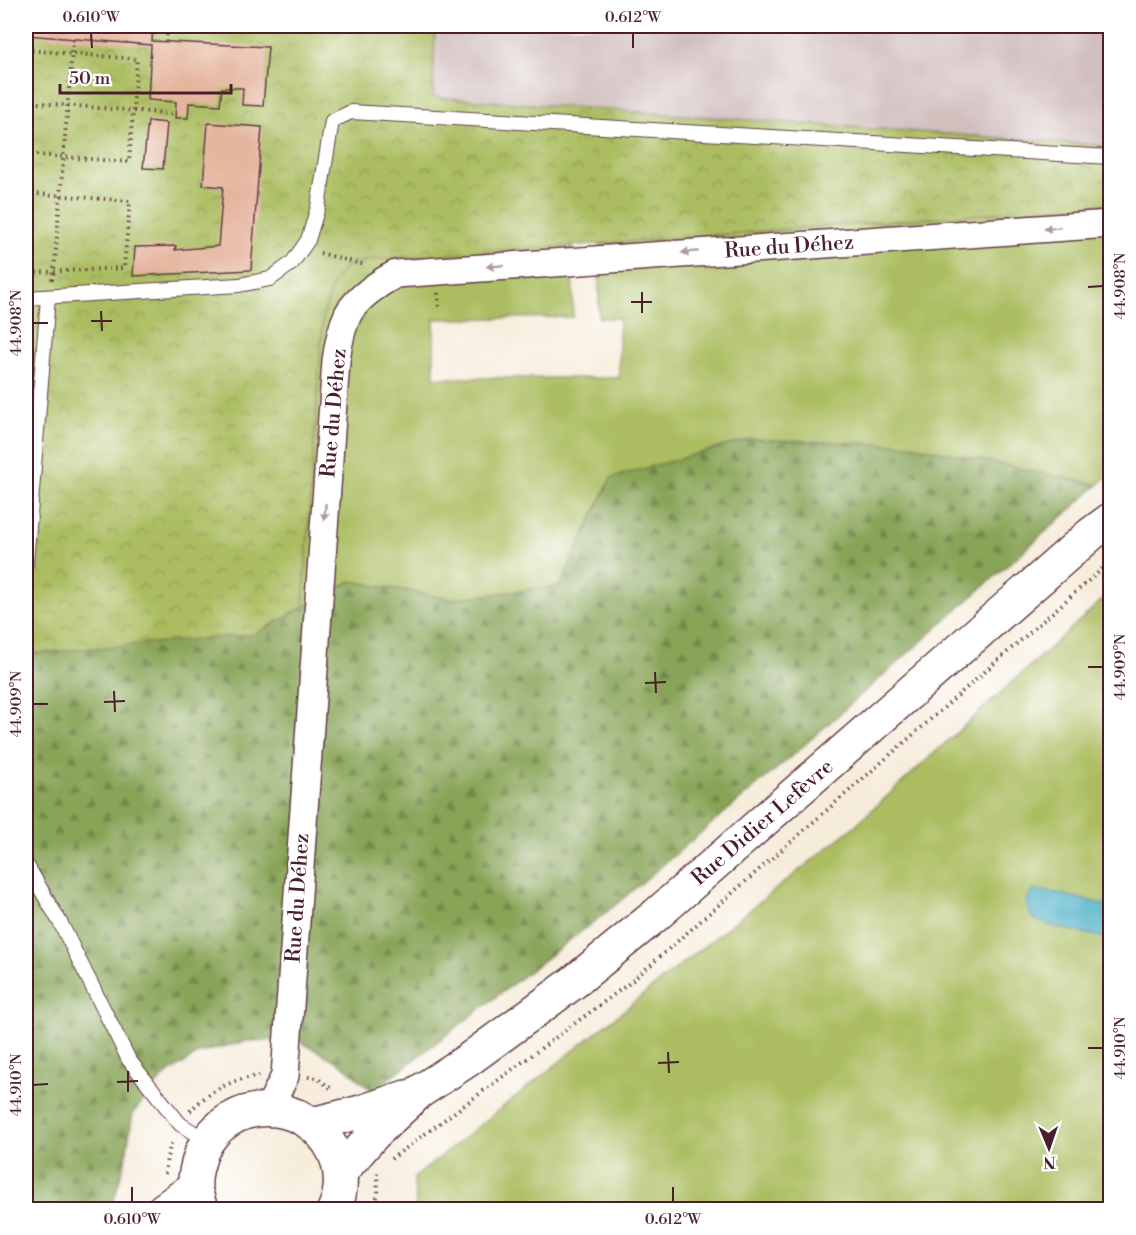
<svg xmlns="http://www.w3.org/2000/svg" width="1136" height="1235" viewBox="0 0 1136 1235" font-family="'Libre Bodoni',serif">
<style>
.industrial{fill:#d1bfbe}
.grass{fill:#abbd61;stroke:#7a6e46;stroke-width:1.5}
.forest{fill:url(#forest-firs);stroke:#696241;stroke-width:1.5}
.park{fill:url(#park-crowns);stroke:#7a6e46;stroke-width:1.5}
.water{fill:#47aec6;stroke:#486678;stroke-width:1.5}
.building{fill:#e5b59e}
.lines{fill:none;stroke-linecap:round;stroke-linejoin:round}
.service-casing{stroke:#643e45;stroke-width:16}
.minor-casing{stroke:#643e45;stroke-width:30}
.secondary-casing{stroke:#643e45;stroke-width:36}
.path{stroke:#643e45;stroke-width:4;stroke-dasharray:1.5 4.5;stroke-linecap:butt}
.service{stroke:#fff;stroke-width:14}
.minor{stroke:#fff;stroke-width:27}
.secondary{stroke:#fff;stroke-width:33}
.oneway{fill:#ae9aa0}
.ticks{fill:none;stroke:#4a1f2b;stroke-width:2}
.labels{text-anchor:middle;stroke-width:4.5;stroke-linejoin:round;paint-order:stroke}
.street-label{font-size:21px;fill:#4a1f2b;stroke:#fff}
.neatline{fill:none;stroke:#4a1f2b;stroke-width:2}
.ticks-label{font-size:15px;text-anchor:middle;fill:#4a1f2b}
</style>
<defs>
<pattern id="forest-firs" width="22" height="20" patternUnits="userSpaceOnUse" patternTransform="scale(1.5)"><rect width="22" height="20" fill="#88a457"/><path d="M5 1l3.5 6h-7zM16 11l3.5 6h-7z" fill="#718548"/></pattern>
<pattern id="park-crowns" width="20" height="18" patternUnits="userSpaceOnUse" patternTransform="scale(1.5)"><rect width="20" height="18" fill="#abbd61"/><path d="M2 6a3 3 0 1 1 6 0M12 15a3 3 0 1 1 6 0" fill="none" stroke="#8d9950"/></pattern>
</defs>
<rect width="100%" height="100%" fill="#fff"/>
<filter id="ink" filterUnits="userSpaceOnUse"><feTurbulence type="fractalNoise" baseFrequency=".0167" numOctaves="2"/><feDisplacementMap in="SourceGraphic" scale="12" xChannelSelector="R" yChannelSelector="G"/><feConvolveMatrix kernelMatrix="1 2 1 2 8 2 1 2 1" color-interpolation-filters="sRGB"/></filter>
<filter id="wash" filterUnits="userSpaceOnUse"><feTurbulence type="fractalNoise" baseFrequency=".008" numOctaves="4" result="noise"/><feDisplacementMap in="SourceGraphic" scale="24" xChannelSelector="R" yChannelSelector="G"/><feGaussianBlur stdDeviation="1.35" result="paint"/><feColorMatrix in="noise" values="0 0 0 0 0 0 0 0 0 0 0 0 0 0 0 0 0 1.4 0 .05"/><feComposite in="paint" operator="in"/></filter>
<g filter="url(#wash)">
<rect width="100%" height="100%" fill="#f6ecda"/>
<path class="industrial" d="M 435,26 L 1110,26 L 1110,146 L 433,97 Z"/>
<path class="grass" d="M 1110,204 L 1110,473 L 1098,485 L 910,445 L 611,478 L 560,586 L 452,599 L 351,581 L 303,607 L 323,316 L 332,286 L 344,268 L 368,260 L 572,246 L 573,317 L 434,319 L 434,378 L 619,378 L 619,318 L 599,318 L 599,245 Z
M 1110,593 L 1110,1209 L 414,1210 L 416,1204 L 414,1178 L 850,830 Z"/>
<path class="forest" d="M 750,439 L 910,445 L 1098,485 L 793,755 L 613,907 L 373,1091 L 340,1063 L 297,1040 L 247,1041 L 199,1053 L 161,1079 L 133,1113 L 125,1162 L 111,1209 L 26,1210 L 26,654 L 255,634 L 351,581 L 452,599 L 560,586 L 611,478 Z"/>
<path class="park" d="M 26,26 L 435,26 L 433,97 L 1110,146 L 1110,204 L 572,246 L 368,260 L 344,268 L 332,286 L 323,316 L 303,607 L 255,634 L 26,654 Z"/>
<path class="water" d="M 1032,890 L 1057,893 L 1110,906 L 1110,939 L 1052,926 L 1033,919 L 1026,905 Z"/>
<g id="blocks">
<path class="building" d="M 26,26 L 153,26 L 152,41 L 268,47 L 263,106 L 242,105 L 243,88 L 222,88 L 220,105 L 189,103 L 188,118 L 175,118 L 176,102 L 148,100 L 151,45 L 26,35 Z
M 148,121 L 167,123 L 163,169 L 143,168 Z
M 208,123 L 262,127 L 251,270 L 133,276 L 135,247 L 176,246 L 175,250 L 218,246 L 223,187 L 203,185 Z"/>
</g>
</g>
<g filter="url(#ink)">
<use href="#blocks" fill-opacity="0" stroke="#643e45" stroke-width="1.5"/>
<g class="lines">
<defs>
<path id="service" d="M 26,298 L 239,285 L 270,279 L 292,263 L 308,240 L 318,207 L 332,121 L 351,112 L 1110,157
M 26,563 L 48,298
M 26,864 L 61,924 L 129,1060 L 180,1124 L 207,1141"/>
<path id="minor" d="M 269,1108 L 285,1076 L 336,361 C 338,345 341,329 348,314 C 357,298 380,282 396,274 L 1110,224"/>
<path id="secondary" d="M 312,1124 L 361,1112 L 406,1097
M 340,1173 L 374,1134 L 419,1092 L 468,1060 L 535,1011 L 574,982 L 656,915 L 1091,534 L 1110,520
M 163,1210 L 195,1187
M 201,1210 C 199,1202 196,1194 195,1187 C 194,1175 198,1162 202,1151 C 228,1095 307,1096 334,1152 C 342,1169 343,1192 334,1210"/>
</defs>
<use href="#service" class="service-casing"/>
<use href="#minor" class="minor-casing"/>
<use href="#secondary" class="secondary-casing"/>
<path class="path" d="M 166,42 L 168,26
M 26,50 L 137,59 L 129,162 L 26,154
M 26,102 L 175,114
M 26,193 L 130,201 L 124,268 L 26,273
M 320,253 L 365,265
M 52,280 L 54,272 L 73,39
M 438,293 L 439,310
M 308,1077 L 317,1078 L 333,1090
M 190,1111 C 209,1091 232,1079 259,1076
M 391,1159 L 631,982 L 1110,562
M 165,1174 L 167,1157 L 172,1140
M 375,1210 L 378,1191 L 377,1171"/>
<use href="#service" class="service"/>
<use href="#minor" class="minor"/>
<use href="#secondary" class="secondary"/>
</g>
<defs><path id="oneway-solid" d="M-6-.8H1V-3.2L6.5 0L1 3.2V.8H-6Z" transform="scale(1.5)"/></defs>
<g class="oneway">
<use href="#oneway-solid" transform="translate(1052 228) rotate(176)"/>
<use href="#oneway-solid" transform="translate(690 252) rotate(176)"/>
<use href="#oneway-solid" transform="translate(495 266) rotate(176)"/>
<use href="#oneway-solid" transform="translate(325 512) rotate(94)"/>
</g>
</g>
<path class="ticks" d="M 91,33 L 92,48M 633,33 L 633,48M 1088,287 L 1103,286M 642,292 L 642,313M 631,302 L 652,302M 101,311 L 102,331M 91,321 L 112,321M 33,323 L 48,323M 1088,667 L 1103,667M 655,672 L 656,693M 645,683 L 666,682M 114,691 L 115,712M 104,702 L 125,701M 33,704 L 48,704M 1088,1048 L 1103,1048M 668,1052 L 669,1073M 658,1063 L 679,1062M 128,1071 L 128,1092M 117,1082 L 138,1081M 33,1085 L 48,1084M 132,1187 L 132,1202M 673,1187 L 673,1202"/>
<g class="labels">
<g class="street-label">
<text transform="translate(789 246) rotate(-4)" y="7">Rue du Déhez</text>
<text transform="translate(333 413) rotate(-85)" y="7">Rue du Déhez</text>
<text transform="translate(762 822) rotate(-41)" y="7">Rue Didier Lefèvre</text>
<text transform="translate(297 898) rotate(-86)" y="7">Rue du Déhez</text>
</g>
</g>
<rect width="1136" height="1235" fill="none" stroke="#fff" stroke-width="66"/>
<g transform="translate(1049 1148) rotate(178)" stroke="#ffffff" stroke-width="4.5" paint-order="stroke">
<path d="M0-4.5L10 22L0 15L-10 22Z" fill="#4a1f2b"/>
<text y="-9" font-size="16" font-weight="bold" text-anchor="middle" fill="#4a1f2b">N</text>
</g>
<path d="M60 84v9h171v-9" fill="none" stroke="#4a1f2b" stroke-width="3"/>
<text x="69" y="84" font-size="18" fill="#4a1f2b" stroke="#ffffff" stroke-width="4.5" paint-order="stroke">50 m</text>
<rect x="33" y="33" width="1070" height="1169" class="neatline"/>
<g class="ticks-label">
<text x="91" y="22">0.610°W</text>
<text x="633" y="22">0.612°W</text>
<text transform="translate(1120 286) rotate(-90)" y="5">44.908°N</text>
<text transform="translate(16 323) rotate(-90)" y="5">44.908°N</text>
<text transform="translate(1120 667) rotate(-90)" y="5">44.909°N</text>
<text transform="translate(16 704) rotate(-90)" y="5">44.909°N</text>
<text transform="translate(1120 1048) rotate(-90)" y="5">44.910°N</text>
<text transform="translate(16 1085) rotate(-90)" y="5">44.910°N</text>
<text x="132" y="1224">0.610°W</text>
<text x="673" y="1224">0.612°W</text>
</g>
</svg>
